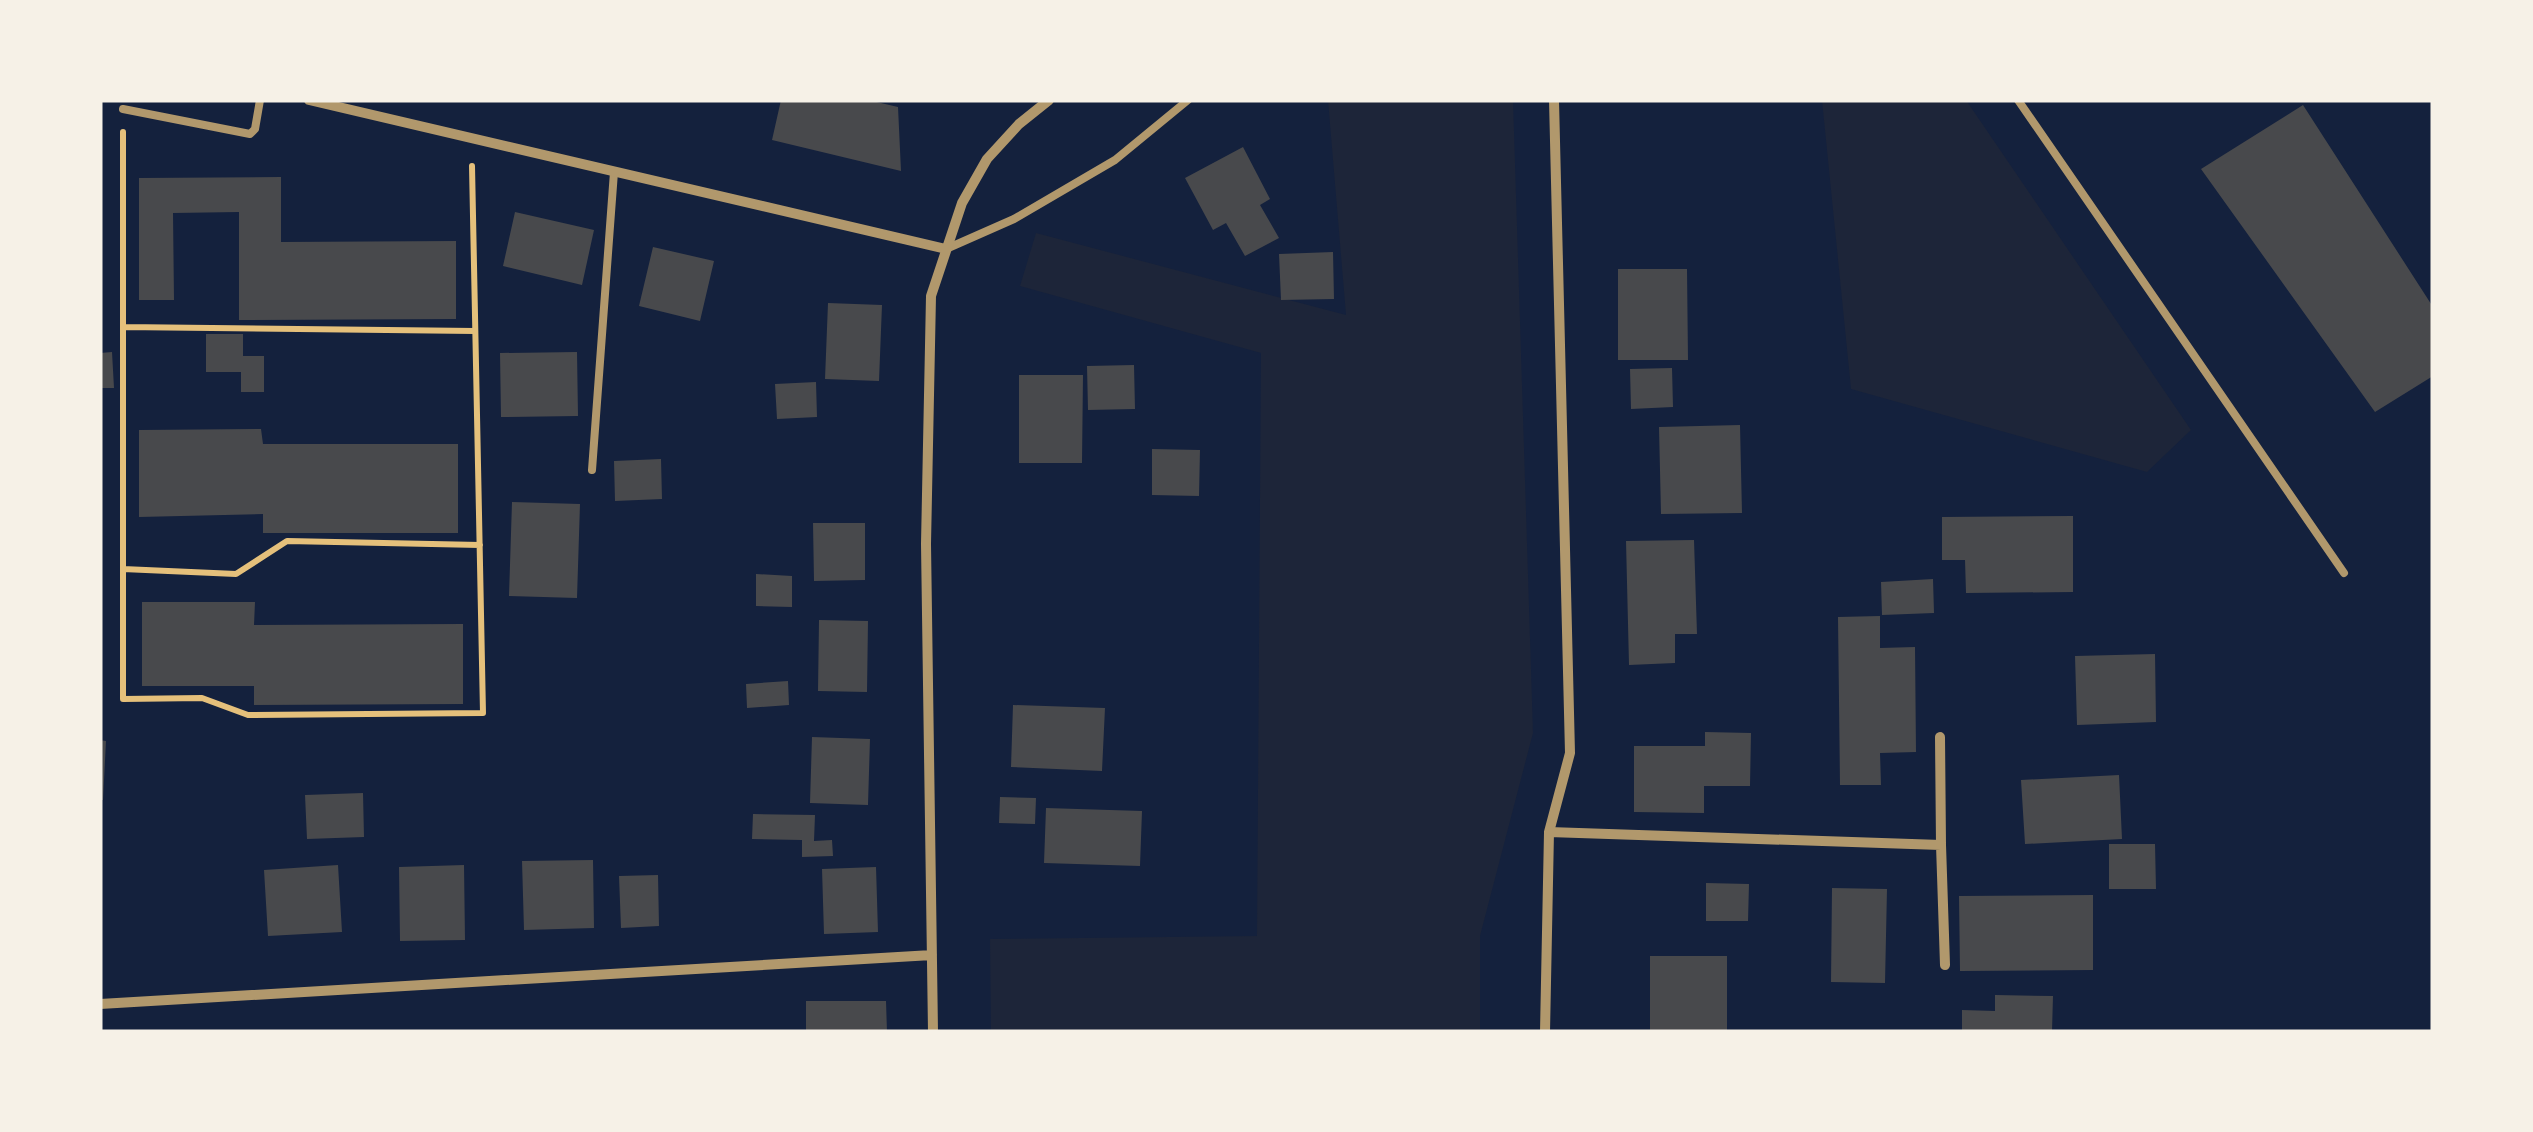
<svg xmlns="http://www.w3.org/2000/svg" width="2533" height="1132" viewBox="0 0 2533 1132" font-family="'Playfair Display',serif">
<style>
.green{fill:#1d2539}
.building{fill:#48494c}
.lines{fill:none;stroke-linecap:round;stroke-linejoin:round}
.path{stroke:#e5c07b;stroke-width:6}
.service{stroke:#b1986c;stroke-width:8}
.minor{stroke:#b1986c;stroke-width:10}
</style>
<rect width="100%" height="100%" fill="#14213d"/>
<path class="green" d="M 1328,100 L 1513,100 L 1533,733 L 1480,936 L 1480,1032 L 991,1032 L 990,939 L 1257,936 L 1261,353 L 1020,286 L 1036,233 L 1346,315 Z
M 1822,100 L 1966,100 L 2191,430 L 2147,472 L 1851,389 Z"/>
<path class="building" d="M 781,100 L 868,100 L 898,107 L 901,171 L 772,140 Z
M 2303,105 L 2433,307 L 2433,376 L 2375,412 L 2201,169 Z
M 1243,147 L 1270,199 L 1260,205 L 1279,238 L 1245,256 L 1226,223 L 1213,230 L 1185,178 Z
M 281,177 L 281,242 L 456,241 L 456,319 L 239,320 L 239,212 L 173,213 L 174,300 L 139,300 L 139,178 Z
M 515,212 L 594,230 L 582,285 L 503,266 Z
M 653,247 L 714,261 L 700,321 L 639,306 Z
M 1333,252 L 1334,299 L 1281,300 L 1279,254 Z
M 1618,269 L 1687,269 L 1688,360 L 1618,360 Z
M 828,303 L 882,305 L 879,381 L 825,379 Z
M 206,334 L 243,334 L 243,356 L 264,356 L 264,392 L 241,392 L 241,372 L 206,372 Z
M 112,352 L 114,388 L 100,388 L 100,353 Z
M 577,352 L 578,416 L 501,417 L 500,353 Z
M 1134,365 L 1135,409 L 1088,410 L 1087,366 Z
M 1672,368 L 1673,407 L 1631,409 L 1630,369 Z
M 1019,375 L 1083,375 L 1082,463 L 1019,463 Z
M 816,382 L 817,417 L 777,419 L 775,384 Z
M 1740,425 L 1742,513 L 1661,514 L 1659,427 Z
M 261,429 L 263,444 L 458,444 L 458,533 L 263,533 L 263,514 L 139,517 L 139,430 Z
M 1152,449 L 1200,450 L 1199,496 L 1152,495 Z
M 661,459 L 662,499 L 615,501 L 614,461 Z
M 512,502 L 580,504 L 577,598 L 509,596 Z
M 2073,516 L 2073,592 L 1966,593 L 1965,560 L 1942,560 L 1942,517 Z
M 813,523 L 865,523 L 865,580 L 814,581 Z
M 1694,540 L 1697,634 L 1675,634 L 1675,663 L 1629,665 L 1626,541 Z
M 756,574 L 792,576 L 792,607 L 756,606 Z
M 1933,579 L 1934,613 L 1882,615 L 1881,582 Z
M 142,602 L 255,602 L 254,625 L 463,624 L 463,704 L 254,705 L 254,686 L 142,686 Z
M 1880,616 L 1880,648 L 1915,647 L 1916,752 L 1880,753 L 1881,785 L 1840,785 L 1838,617 Z
M 819,620 L 868,621 L 867,692 L 818,691 Z
M 2155,654 L 2156,722 L 2077,725 L 2075,656 Z
M 788,681 L 789,705 L 747,708 L 746,684 Z
M 1013,705 L 1105,708 L 1102,771 L 1011,767 Z
M 1705,732 L 1751,733 L 1750,786 L 1704,786 L 1704,813 L 1634,812 L 1634,746 L 1705,746 Z
M 812,737 L 870,739 L 868,805 L 810,803 Z
M 100,740 L 106,741 L 103,800 L 100,800 Z
M 2119,775 L 2122,839 L 2025,844 L 2021,780 Z
M 363,793 L 364,837 L 307,839 L 305,795 Z
M 1000,797 L 1036,798 L 1035,824 L 999,823 Z
M 1046,808 L 1142,811 L 1140,866 L 1044,863 Z
M 753,814 L 815,815 L 814,841 L 832,840 L 833,856 L 802,857 L 802,840 L 752,839 Z
M 2109,844 L 2155,844 L 2156,889 L 2109,889 Z
M 593,860 L 594,928 L 524,930 L 522,861 Z
M 338,865 L 342,932 L 268,936 L 264,870 Z
M 464,865 L 465,940 L 400,941 L 399,867 Z
M 876,867 L 878,932 L 824,934 L 822,869 Z
M 658,875 L 659,926 L 621,928 L 619,876 Z
M 1706,883 L 1749,884 L 1748,921 L 1706,921 Z
M 1832,888 L 1887,889 L 1885,983 L 1831,982 Z
M 2093,895 L 2093,970 L 1960,971 L 1959,896 Z
M 1650,956 L 1727,956 L 1727,1032 L 1650,1032 Z
M 1995,995 L 2053,996 L 2052,1032 L 1962,1032 L 1962,1010 L 1995,1011 Z
M 806,1001 L 886,1001 L 887,1032 L 806,1032 Z"/>
<g class="lines">
<path class="path" d="M 123,132 L 123,699 L 202,698 L 248,715 L 483,713 L 472,166
M 123,327 L 475,331
M 123,569 L 236,574 L 287,541 L 480,545"/>
<path class="service" d="M 2018,100 L 2344,573
M 123,109 L 250,134 L 255,129 L 260,100
M 946,249 L 1014,219 L 1115,160 L 1188,100
M 592,470 L 614,172"/>
<path class="minor" d="M 309,100 L 946,249
M 1940,737 L 1941,845
M 1549,832 L 1941,845 L 1945,965
M 100,1004 L 932,955
M 933,1032 L 926,544 L 931,296 L 962,203 L 987,159 L 1019,124 L 1049,100
M 1545,1032 L 1549,832 L 1570,753 L 1554,100"/>
</g>
<rect width="2533" height="1132" fill="none" stroke="#f6f1e7" stroke-width="205"/>
</svg>
